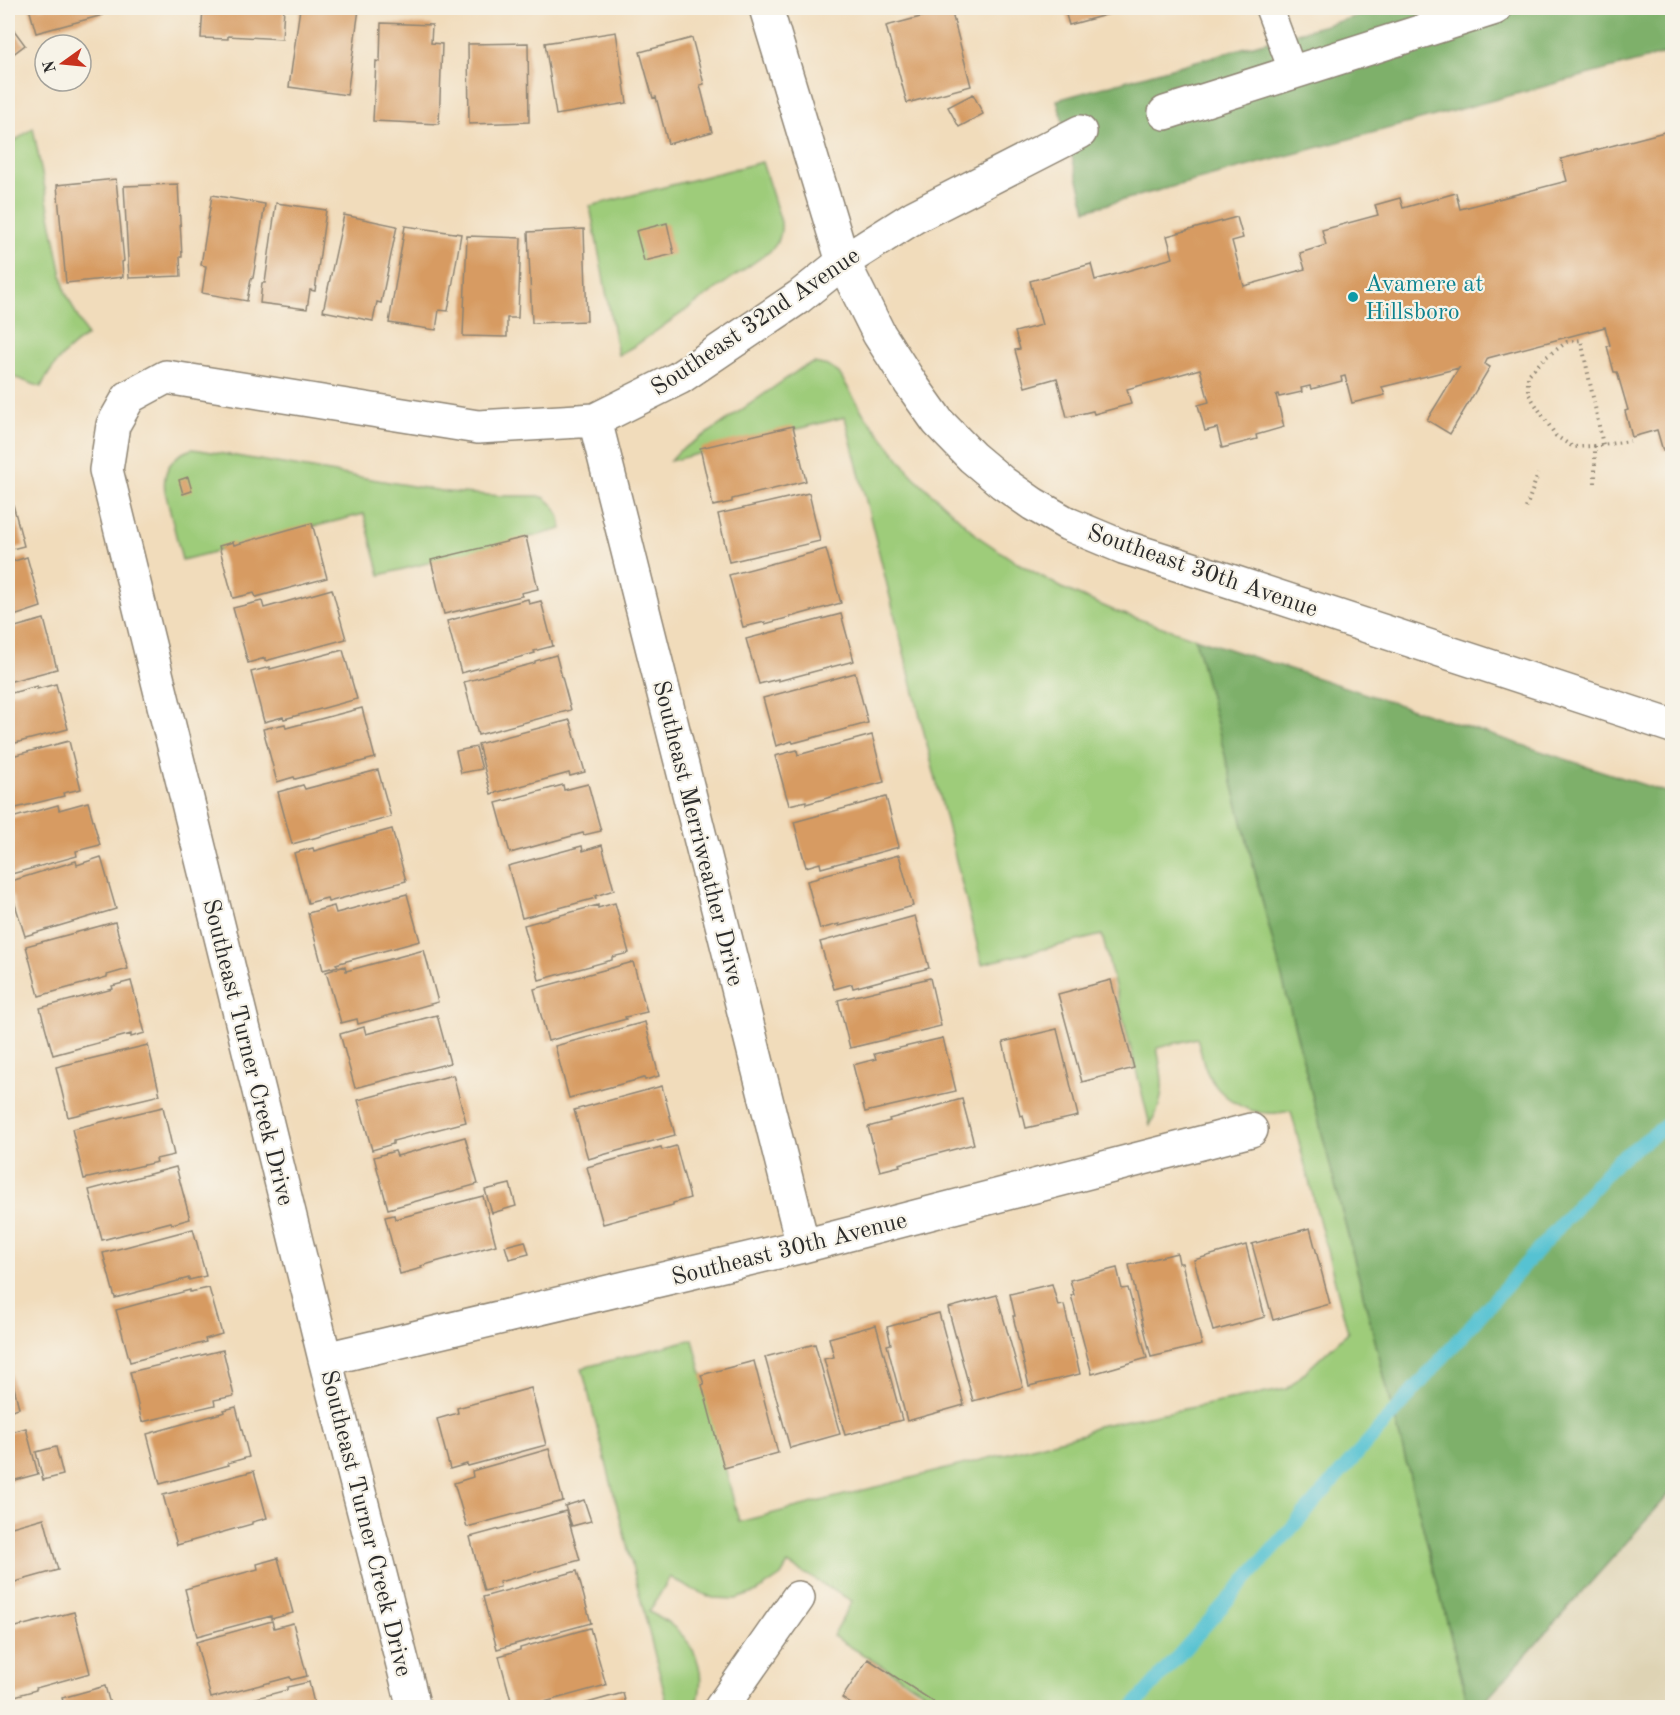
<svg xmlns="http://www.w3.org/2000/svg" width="1680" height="1715" viewBox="0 0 1680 1715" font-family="'Old Standard TT',serif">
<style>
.built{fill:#ded3b4}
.green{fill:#9ecc7a;stroke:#647c52;stroke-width:1.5}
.forest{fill:#7eb06a;stroke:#546e4a;stroke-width:1.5}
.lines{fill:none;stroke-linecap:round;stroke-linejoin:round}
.stream{stroke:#57c2d2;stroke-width:14}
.building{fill:#d79b62}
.lane-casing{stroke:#8e8473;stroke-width:30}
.street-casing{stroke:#8e8473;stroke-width:36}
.path{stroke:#8e8473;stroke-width:4;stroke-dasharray:1.5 4.5;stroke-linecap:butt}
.lane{stroke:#fff;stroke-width:27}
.street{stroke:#fff;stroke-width:33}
.culture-dot{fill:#0f9aa8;stroke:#f7f3e8;stroke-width:2}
.labels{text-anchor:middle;stroke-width:4.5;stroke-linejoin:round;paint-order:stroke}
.culture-label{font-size:24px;fill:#0d838f;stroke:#f7f3e8;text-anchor:start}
.street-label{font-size:24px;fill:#2b2b2b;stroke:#f7f3e8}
</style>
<rect width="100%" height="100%" fill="#f7f3e8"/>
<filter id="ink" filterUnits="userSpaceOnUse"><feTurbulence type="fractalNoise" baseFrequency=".0167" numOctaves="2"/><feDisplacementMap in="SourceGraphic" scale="12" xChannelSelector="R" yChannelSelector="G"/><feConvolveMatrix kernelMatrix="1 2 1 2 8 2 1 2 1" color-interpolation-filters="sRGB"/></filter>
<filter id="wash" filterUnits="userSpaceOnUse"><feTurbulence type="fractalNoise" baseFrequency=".008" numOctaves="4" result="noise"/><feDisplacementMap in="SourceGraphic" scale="24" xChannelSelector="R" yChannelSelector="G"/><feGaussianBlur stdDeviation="1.35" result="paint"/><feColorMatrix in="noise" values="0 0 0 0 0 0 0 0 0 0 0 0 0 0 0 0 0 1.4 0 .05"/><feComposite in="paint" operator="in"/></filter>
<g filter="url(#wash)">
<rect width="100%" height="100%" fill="#f1dcbb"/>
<path class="built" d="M 1672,1491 L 1672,1707 L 1480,1707 Z"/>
<path class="green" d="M 33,128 L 65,291 L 87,336 C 66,349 52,365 41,387 L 8,375 L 8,146 Z
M 762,162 L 781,222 C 782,235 779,243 769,252 L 636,345 L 618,355 L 590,206 Z
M 814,363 L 828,366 L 839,373 L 863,413 L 913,476 L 980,538 L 1016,562 L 1064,589 L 1115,611 L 1195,638 L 1469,1707 L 948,1707 L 833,1636 L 852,1601 L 788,1564 L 781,1576 L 757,1592 L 736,1599 L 713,1598 L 687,1587 L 670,1577 L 649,1612 C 656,1616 664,1619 670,1624 C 698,1646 707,1674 696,1707 L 668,1707 L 582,1368 L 693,1339 L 739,1522 L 1083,1434 L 1097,1426 L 1287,1389 L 1348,1332 L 1291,1111 C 1283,1112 1275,1114 1268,1113 C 1244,1113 1218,1095 1208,1074 C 1202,1063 1201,1049 1197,1038 L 1157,1048 C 1163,1077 1167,1098 1150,1125 L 1102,935 L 982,964 L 845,417 L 670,461 L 679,451 L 711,431 L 803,367 Z
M 192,449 L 200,450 L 448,492 L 502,496 L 539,496 L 545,498 L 554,506 L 559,515 L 562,529 L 380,575 L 364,514 L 182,560 L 165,491 C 162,471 172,455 192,449 Z"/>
<path class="forest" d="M 1386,8 L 1672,8 L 1672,52 L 1086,210 L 1057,100 Z
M 1195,638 L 1672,794 L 1672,1491 L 1480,1707 L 1469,1707 Z"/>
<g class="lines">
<path class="stream" d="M 1132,1708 L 1617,1161 L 1672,1121"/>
</g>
<g id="blocks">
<path class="building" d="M 29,8 L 101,8 L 103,15 L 36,33 Z
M 203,8 L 284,8 L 282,39 L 228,36 L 228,39 L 201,38 Z
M 300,8 L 346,8 L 359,9 L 347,95 L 289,87 Z
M 1064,8 L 1131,8 L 1069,25 Z
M 951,9 L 971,86 L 907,103 L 886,26 Z
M 8,22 L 25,45 L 8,58 Z
M 381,23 L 432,25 L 431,43 L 442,44 L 439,124 L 373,121 L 376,61 L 380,62 Z
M 616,32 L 627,103 L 556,115 L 545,43 Z
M 692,38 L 704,84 L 700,85 L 712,132 L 668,144 L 656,97 L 653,98 L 640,52 Z
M 528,43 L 529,122 L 469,124 L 468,44 Z
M 973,94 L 983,114 L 959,127 L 948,107 Z
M 1672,130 L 1672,448 L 1663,451 L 1657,430 L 1632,437 L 1625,411 L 1628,410 L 1617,372 L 1614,372 L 1607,346 L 1610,345 L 1605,327 L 1488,358 L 1485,364 L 1490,367 L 1450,434 L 1427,420 L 1459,368 L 1382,387 L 1385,395 L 1352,403 L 1345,376 L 1341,377 L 1342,381 L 1311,389 L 1310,386 L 1301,388 L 1302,392 L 1279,397 L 1278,394 L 1276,395 L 1284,427 L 1256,435 L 1257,439 L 1222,448 L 1217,428 L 1205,431 L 1198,405 L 1209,402 L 1200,369 L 1127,389 L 1131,404 L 1094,414 L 1093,411 L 1067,417 L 1057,378 L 1025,387 L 1015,350 L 1020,349 L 1015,332 L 1042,325 L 1030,281 L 1091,264 L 1095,280 L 1173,258 L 1167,236 L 1237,217 L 1243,238 L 1232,241 L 1244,286 L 1305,269 L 1300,253 L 1326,245 L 1322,230 L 1378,215 L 1375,205 L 1400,198 L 1403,208 L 1456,193 L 1460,209 L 1567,181 L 1561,159 Z
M 116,179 L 124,261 L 122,262 L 123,277 L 66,283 L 57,185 Z
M 178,184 L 182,257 L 180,257 L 181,276 L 129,278 L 124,186 Z
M 212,195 L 265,204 L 253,278 L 251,279 L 247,301 L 202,293 L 206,266 L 201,265 Z
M 276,203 L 326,210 L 315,291 L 310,290 L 307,309 L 260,303 L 262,283 L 265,283 Z
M 344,215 L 397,226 L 381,303 L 377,302 L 373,321 L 323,311 Z
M 667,223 L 674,254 L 644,261 L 636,231 Z
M 405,226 L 461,234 L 448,311 L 439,310 L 436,330 L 389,323 Z
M 584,229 L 587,321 L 532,323 L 528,232 Z
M 467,236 L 521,238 L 518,318 L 507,318 L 507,337 L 463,336 Z
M 793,426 L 806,481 L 732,499 L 732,502 L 713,506 L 700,448 Z
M 188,477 L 192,491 L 183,494 L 179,480 Z
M 10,493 L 24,546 L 8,550 L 8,494 Z
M 809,493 L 820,541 L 729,562 L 718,514 Z
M 312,523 L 327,578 L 256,597 L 254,593 L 233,598 L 219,546 L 233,542 L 234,545 Z
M 526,537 L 538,589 L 521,593 L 522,596 L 444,614 L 431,560 Z
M 826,549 L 841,603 L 765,624 L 765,622 L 743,627 L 729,575 Z
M 27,557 L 41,607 L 8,618 L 8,563 Z
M 332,589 L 346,639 L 265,661 L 265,658 L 248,663 L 233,608 L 262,601 L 264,608 Z
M 528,599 L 529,604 L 541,601 L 553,646 L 534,651 L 535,653 L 461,673 L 447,621 Z
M 841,614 L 854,661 L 778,681 L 778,679 L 759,684 L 746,639 Z
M 44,619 L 57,669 L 8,682 L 8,629 Z
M 343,650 L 357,699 L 284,719 L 283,717 L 264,722 L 251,672 L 270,667 L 270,669 Z
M 556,655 L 571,710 L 478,735 L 464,682 L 535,663 L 535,661 Z
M 855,673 L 868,723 L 793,743 L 792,741 L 776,746 L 763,698 Z
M 56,684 L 68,729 L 8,745 L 8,694 L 37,686 L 37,689 Z
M 362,708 L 375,758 L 295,779 L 294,777 L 277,782 L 263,729 L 285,724 L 286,728 Z
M 570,720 L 585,772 L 570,776 L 569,773 L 491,794 L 478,744 Z
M 872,735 L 884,782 L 806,804 L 806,801 L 789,805 L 775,756 L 797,750 L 798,755 Z
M 69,741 L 81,789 L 63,793 L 64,796 L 8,810 L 8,757 Z
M 476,747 L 482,769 L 461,773 L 456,751 Z
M 378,770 L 391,817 L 292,844 L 278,792 L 303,785 L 305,789 Z
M 588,784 L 601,831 L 584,835 L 583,833 L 510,853 L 496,803 L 563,785 L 564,790 Z
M 886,797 L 899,847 L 821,868 L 820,863 L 806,867 L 794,822 Z
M 88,802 L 100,845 L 76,851 L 77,856 L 8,875 L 8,819 L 58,805 L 59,810 Z
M 392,829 L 406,881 L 328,902 L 327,898 L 308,903 L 294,853 L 313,848 L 314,851 Z
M 602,845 L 614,890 L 595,896 L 596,898 L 522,918 L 508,866 L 582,846 L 583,851 Z
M 899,855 L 913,906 L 839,926 L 839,924 L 820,929 L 807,881 L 819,878 L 819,876 Z
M 101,857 L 116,909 L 25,936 L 8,882 L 76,861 L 77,865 Z
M 407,894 L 420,941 L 336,964 L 338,966 L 323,970 L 308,913 L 334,906 L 336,913 Z
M 615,903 L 629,953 L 612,957 L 612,960 L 539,980 L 524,925 L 598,905 L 598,908 Z
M 915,916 L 929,968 L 853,988 L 852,984 L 834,989 L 820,942 Z
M 115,922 L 128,969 L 107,975 L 107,977 L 39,996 L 26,946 Z
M 424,950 L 438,1002 L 358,1024 L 357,1019 L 341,1023 L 326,972 L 345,966 L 346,971 Z
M 633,962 L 647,1012 L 625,1017 L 626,1019 L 548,1041 L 534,989 Z
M 930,978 L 941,1026 L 850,1048 L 838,1000 Z
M 1111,980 L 1134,1068 L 1082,1082 L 1058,994 Z
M 131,981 L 145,1033 L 131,1037 L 131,1034 L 53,1055 L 40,1008 L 113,989 L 112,986 Z
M 437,1015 L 450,1063 L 355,1088 L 340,1034 L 364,1027 L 366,1034 Z
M 645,1022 L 659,1076 L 645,1080 L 644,1078 L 569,1098 L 555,1046 Z
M 1057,1029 L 1078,1116 L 1026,1128 L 1023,1115 L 1020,1116 L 1003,1042 Z
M 943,1038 L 956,1091 L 865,1112 L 853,1065 L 876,1059 L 874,1054 Z
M 148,1045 L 160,1095 L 68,1117 L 56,1067 Z
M 453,1075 L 466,1122 L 393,1141 L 393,1144 L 372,1150 L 358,1100 Z
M 662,1086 L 675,1135 L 588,1159 L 574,1110 Z
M 962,1099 L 974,1144 L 899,1164 L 900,1166 L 880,1171 L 868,1127 L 890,1121 L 889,1119 Z
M 163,1107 L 174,1155 L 156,1159 L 157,1162 L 84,1179 L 72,1129 Z
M 465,1137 L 478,1184 L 388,1209 L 374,1157 L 395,1151 L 397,1156 Z
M 676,1146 L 690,1198 L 673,1203 L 673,1205 L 603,1224 L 587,1167 L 661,1147 L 662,1150 Z
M 176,1167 L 190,1219 L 172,1224 L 171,1222 L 102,1240 L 89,1190 Z
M 510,1184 L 516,1206 L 492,1213 L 485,1190 Z
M 483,1196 L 496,1245 L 421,1266 L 422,1268 L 400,1274 L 385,1217 L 394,1215 L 395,1219 Z
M 1310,1228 L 1330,1304 L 1273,1320 L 1252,1244 Z
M 193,1229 L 206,1276 L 189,1280 L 189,1278 L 115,1298 L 103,1253 Z
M 525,1241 L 529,1254 L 509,1259 L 505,1246 Z
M 1246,1245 L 1265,1317 L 1213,1331 L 1194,1260 Z
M 1177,1253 L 1179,1263 L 1182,1263 L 1202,1345 L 1151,1357 L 1129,1265 Z
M 1117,1268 L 1122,1289 L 1128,1288 L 1147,1358 L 1092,1374 L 1071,1295 L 1074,1295 L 1070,1280 Z
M 1052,1284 L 1058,1306 L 1064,1305 L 1080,1374 L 1029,1386 L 1013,1316 L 1015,1316 L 1010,1294 Z
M 209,1288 L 222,1334 L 205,1339 L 206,1342 L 130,1362 L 116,1310 L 190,1290 L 190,1292 Z
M 997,1295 L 1023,1387 L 973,1401 L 948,1308 Z
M 939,1313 L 964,1405 L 907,1421 L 887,1345 L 891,1344 L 887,1327 Z
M 876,1325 L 902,1420 L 845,1435 L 824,1359 L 834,1357 L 829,1338 Z
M 815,1344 L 840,1434 L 790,1448 L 765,1357 Z
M 223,1350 L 234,1396 L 214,1400 L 215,1405 L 142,1422 L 130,1372 Z
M 754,1361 L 778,1453 L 724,1468 L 702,1385 L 704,1384 L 701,1375 Z
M 8,1362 L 19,1408 L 8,1411 Z
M 531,1388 L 546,1445 L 468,1466 L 467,1464 L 450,1469 L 437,1419 L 458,1413 L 457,1408 Z
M 236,1407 L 249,1457 L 228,1463 L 229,1465 L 160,1484 L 147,1434 L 225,1412 L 224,1410 Z
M 26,1428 L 38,1474 L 8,1482 L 8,1433 Z
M 56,1447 L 63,1475 L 43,1480 L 36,1452 Z
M 549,1449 L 563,1501 L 467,1527 L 454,1483 L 473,1477 L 472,1471 Z
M 254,1471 L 267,1518 L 252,1522 L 252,1524 L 177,1545 L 163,1495 Z
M 584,1500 L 591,1521 L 572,1526 L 565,1506 Z
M 566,1511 L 580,1560 L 499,1582 L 500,1587 L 484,1591 L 470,1537 Z
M 44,1518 L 58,1570 L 8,1584 L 8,1528 Z
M 278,1558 L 293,1613 L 271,1619 L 271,1616 L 197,1636 L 185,1589 L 258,1569 L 257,1564 Z
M 577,1571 L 591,1623 L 497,1649 L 483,1597 Z
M 74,1612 L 90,1673 L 36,1688 L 36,1690 L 8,1698 L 8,1629 Z
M 272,1621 L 274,1628 L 293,1623 L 307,1676 L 291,1680 L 290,1677 L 211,1698 L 196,1642 Z
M 590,1628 L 606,1685 L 530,1706 L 530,1708 L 513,1708 L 499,1656 L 520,1650 L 520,1648 Z
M 868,1659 L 934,1702 L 930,1708 L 857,1708 L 842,1698 Z
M 309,1682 L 315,1708 L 218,1708 L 287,1690 L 287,1687 Z
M 105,1686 L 111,1708 L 65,1708 L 62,1698 Z
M 623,1693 L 627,1708 L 574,1708 L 573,1707 Z"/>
</g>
</g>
<g filter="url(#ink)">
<use href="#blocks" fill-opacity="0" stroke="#8e8473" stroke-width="1.5"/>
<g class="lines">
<defs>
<path id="lane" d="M 1269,8 L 1293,72"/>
<path id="street" d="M 766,8 L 843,262 L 879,334 L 911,384 L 938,422 L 972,457 L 1003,483 L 1033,504 L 1068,524 L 1123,547 L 1230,581 L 1672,726
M 1165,113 L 1495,8
M 595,420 L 803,1246
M 325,1359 L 803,1246 L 1251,1130
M 414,1708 L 325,1359 L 106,470 L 113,425 L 129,397 L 166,377 L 478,427 L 595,420 L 679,378 L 799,297 L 843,262 L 914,217 L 1080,132
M 721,1708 L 798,1598"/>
</defs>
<use href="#lane" class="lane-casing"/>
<use href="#street" class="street-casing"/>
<path class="path" d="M 1595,446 L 1573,447 L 1556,436 L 1528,393 L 1528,375 L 1546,357 L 1567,342 L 1581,340 L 1603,445
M 1595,483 L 1595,446 L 1630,441
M 1526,508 L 1538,474"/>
<use href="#lane" class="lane"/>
<use href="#street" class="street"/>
</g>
</g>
<circle class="culture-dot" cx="1353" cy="297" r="6"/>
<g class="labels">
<g class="culture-label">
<text x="1365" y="291">Avamere at<tspan x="1365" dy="28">Hillsboro</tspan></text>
</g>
<g class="street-label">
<text transform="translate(755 321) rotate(-34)" y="8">Southeast 32nd Avenue</text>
<text transform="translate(1203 570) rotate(19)" y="8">Southeast 30th Avenue</text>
<text transform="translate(699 833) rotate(76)" y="8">Southeast Merriweather Drive</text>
<text transform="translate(249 1052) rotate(76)" y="8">Southeast Turner Creek Drive</text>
<text transform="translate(789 1248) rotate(-14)" y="8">Southeast 30th Avenue</text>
<text transform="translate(367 1523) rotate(76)" y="8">Southeast Turner Creek Drive</text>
</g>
</g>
<rect width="1680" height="1715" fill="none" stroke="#f7f3e8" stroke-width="30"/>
<g transform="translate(63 63) rotate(255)"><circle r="28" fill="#f7f3e8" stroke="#a5a39c" stroke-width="1.5"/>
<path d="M0-4.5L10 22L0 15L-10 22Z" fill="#c8321e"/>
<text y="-9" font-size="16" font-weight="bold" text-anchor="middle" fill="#2b2b2b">N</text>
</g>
</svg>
